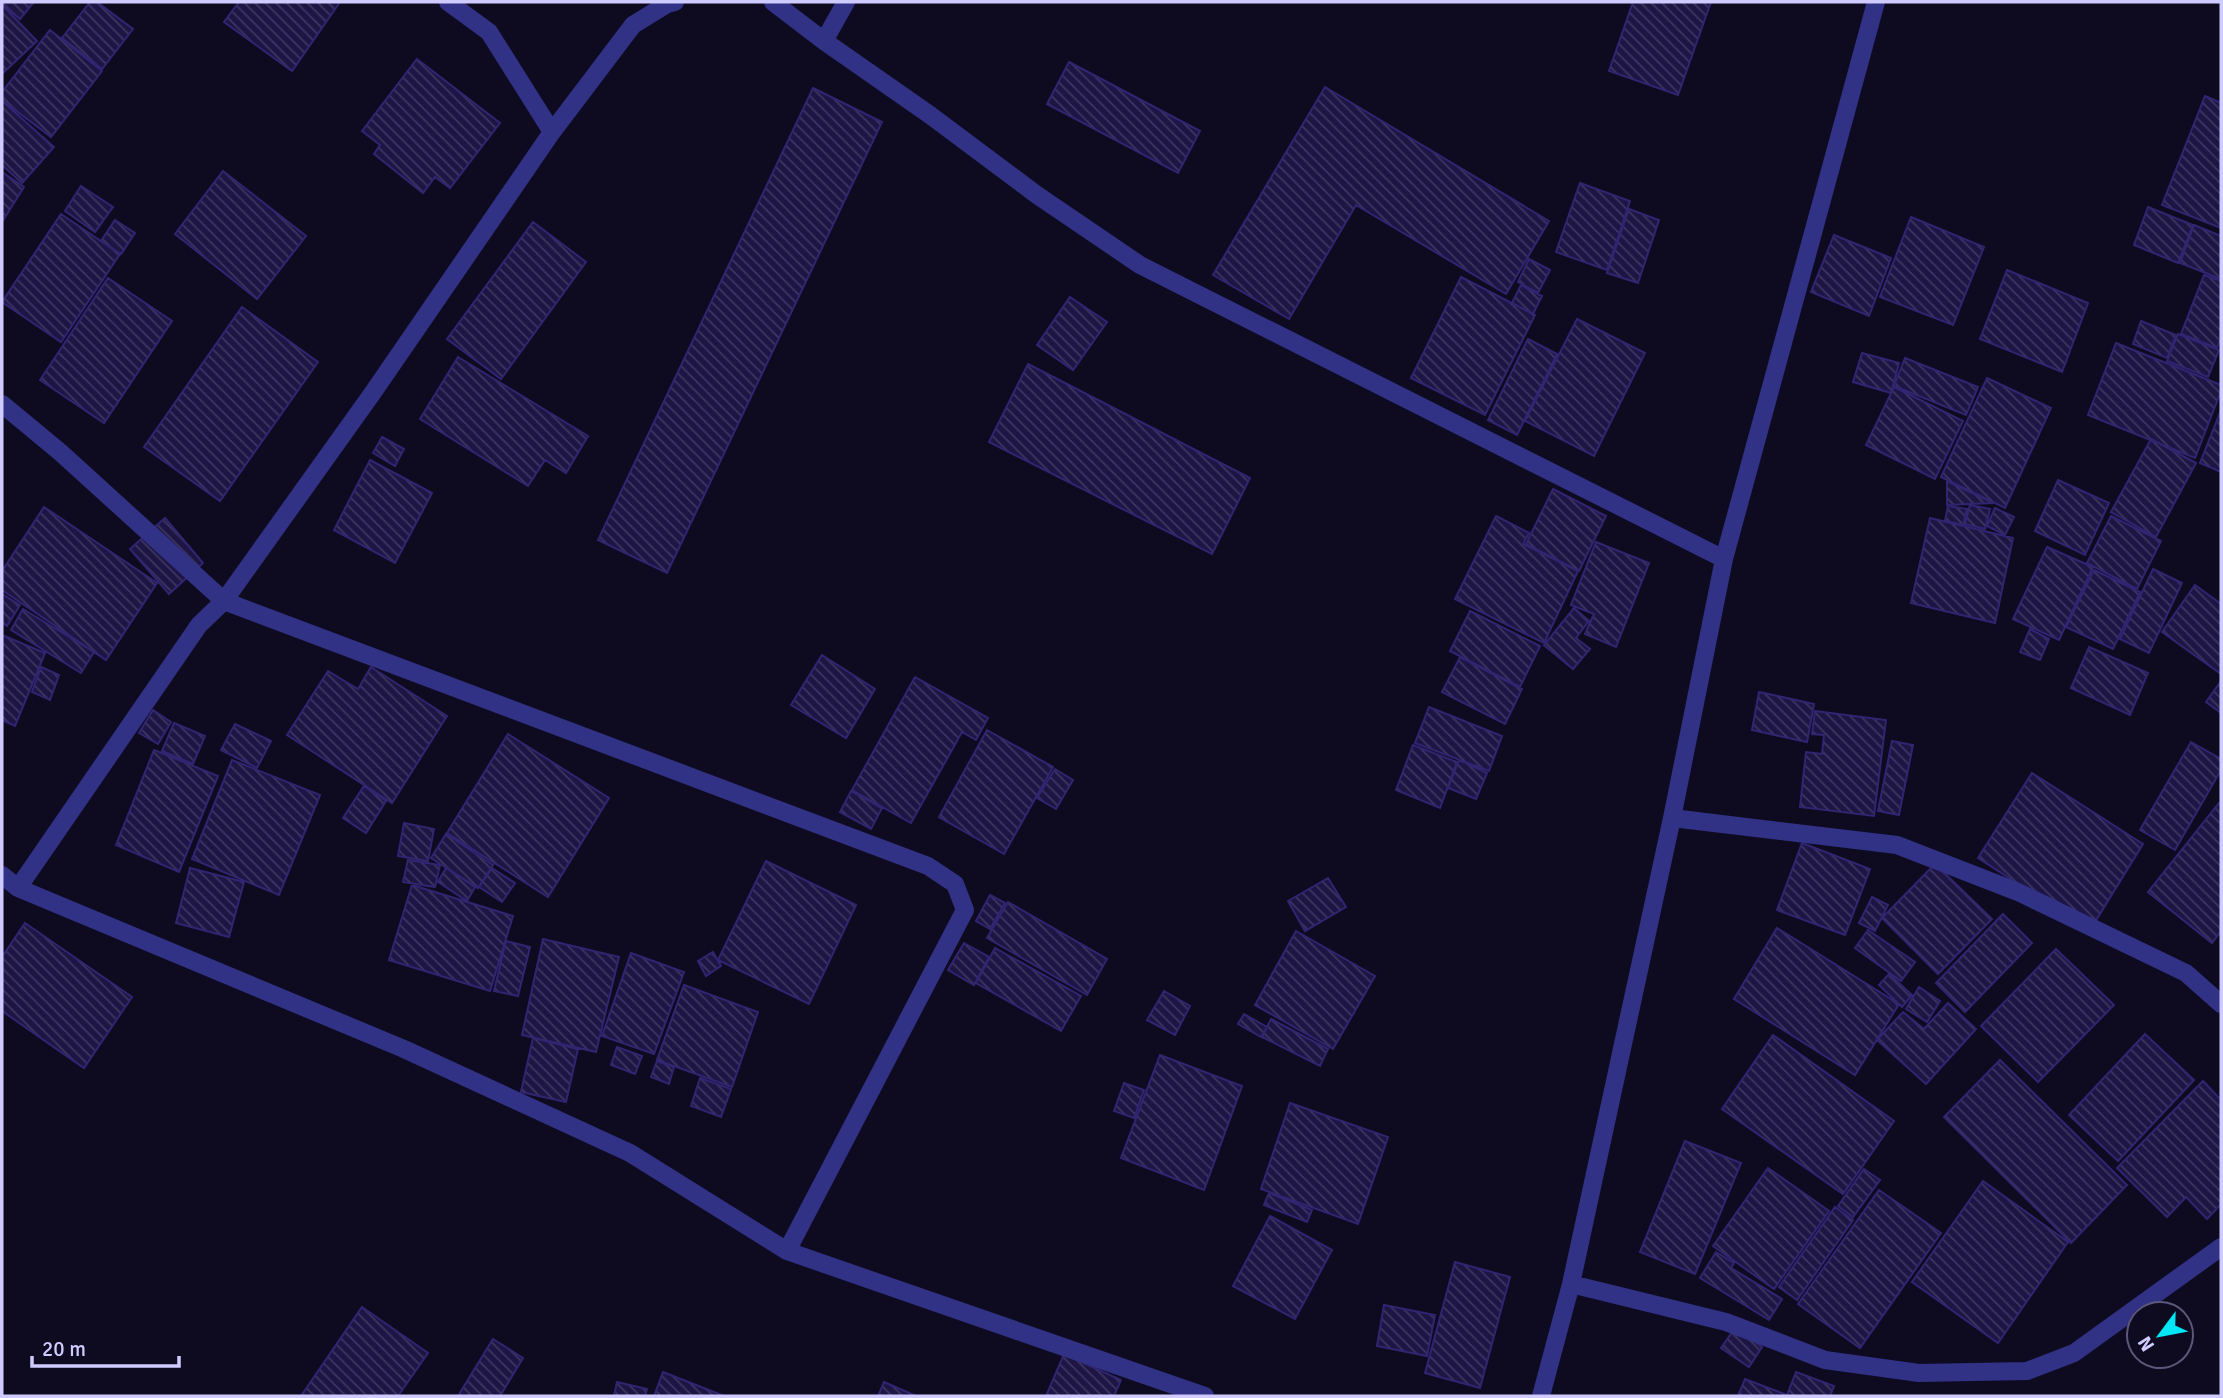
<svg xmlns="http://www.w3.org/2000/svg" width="2223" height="1398" viewBox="0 0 2223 1398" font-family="Signika,sans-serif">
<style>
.building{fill:url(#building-back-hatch);stroke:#312572;stroke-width:2}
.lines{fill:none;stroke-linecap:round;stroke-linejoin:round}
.minor{stroke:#313185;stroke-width:18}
</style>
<defs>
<pattern id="building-back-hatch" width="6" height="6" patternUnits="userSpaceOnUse" patternTransform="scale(1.75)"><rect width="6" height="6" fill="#1d1544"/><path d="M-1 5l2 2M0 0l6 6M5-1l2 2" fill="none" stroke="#3d3660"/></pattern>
</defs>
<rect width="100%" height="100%" fill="#0e0b21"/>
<path class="building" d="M 3,2 L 34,2 L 20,19 L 2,4 Z
M 90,2 L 97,2 L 133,29 L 102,69 L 62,38 Z
M 239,2 L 340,2 L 292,71 L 224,22 Z
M 1633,2 L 1711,2 L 1678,95 L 1609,71 Z
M 3,6 L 37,41 L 2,74 L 2,7 Z
M 50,30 L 102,71 L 51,137 L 2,100 L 2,92 Z
M 417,59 L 500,123 L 450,188 L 435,177 L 423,193 L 374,154 L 380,145 L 362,131 Z
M 1069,62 L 1200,131 L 1178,173 L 1047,104 Z
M 1325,87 L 1549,221 L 1506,294 L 1356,205 L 1289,319 L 1213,275 Z
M 813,88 L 882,122 L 667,573 L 598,540 Z
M 2205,96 L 2221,103 L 2221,228 L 2162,205 Z
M 2,101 L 54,147 L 22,183 L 2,165 Z
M 223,171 L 306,236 L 257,299 L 175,234 Z
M 2,172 L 24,187 L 2,222 Z
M 1580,183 L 1630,201 L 1607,270 L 1556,252 Z
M 81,186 L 113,207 L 95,232 L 65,211 Z
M 2148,207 L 2193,225 L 2178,263 L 2134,245 Z
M 1629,209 L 1659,220 L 1638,283 L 1607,273 Z
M 61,214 L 120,254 L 61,342 L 2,302 Z
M 1911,217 L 1984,247 L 1953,325 L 1880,297 Z
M 115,220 L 135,233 L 121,254 L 101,241 Z
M 533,222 L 586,262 L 501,379 L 447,339 Z
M 2194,225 L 2221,236 L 2221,279 L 2180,263 Z
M 1834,235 L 1891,258 L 1869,316 L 1811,292 Z
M 1529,259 L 1550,270 L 1538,293 L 1518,282 Z
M 2007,270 L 2088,303 L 2062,372 L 1980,339 Z
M 2204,275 L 2221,281 L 2221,337 L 2217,348 L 2181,334 Z
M 1461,277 L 1535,315 L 1485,415 L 1411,378 Z
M 108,278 L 172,321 L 104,423 L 40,380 Z
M 1521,285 L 1542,296 L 1533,314 L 1512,303 Z
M 1070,297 L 1107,322 L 1073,370 L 1037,345 Z
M 242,307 L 318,362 L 220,501 L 144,447 Z
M 1577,319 L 1645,353 L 1594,456 L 1525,421 Z
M 2141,321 L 2176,335 L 2167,358 L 2133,344 Z
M 2178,334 L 2219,350 L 2208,377 L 2167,361 Z
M 1528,339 L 1557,354 L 1517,435 L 1488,420 Z
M 2116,343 L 2221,385 L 2221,391 L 2195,458 L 2088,415 Z
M 1862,353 L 1899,363 L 1891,393 L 1853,382 Z
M 458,357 L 588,436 L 566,473 L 545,460 L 528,486 L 420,419 Z
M 1905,358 L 1978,387 L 1966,415 L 1894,386 Z
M 1028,364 L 1250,478 L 1212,554 L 989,442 Z
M 1987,378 L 2051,408 L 2005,508 L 1941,477 Z
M 1894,387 L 1963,421 L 1935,479 L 1866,445 Z
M 2221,410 L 2221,472 L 2200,463 Z
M 382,437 L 404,449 L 395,466 L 373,453 Z
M 2151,439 L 2196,463 L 2156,537 L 2111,512 Z
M 370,460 L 432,493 L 395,563 L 334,530 Z
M 2058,480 L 2109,503 L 2085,555 L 2035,531 Z
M 1947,481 L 1993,503 L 1947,505 Z
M 1553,489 L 1606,516 L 1579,571 L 1526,544 Z
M 1970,505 L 1990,509 L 1985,529 L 1965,524 Z
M 1948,506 L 1967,509 L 1963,525 L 1945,521 Z
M 44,507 L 157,583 L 106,660 L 2,590 L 2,571 Z
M 1995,508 L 2014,517 L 2005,535 L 1987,526 Z
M 1496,516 L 1529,533 L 1523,544 L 1578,571 L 1544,643 L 1455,599 Z
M 2111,516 L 2161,541 L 2137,589 L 2087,563 Z
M 165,518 L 203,563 L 169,594 L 130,549 Z
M 1930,518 L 2013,538 L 1995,623 L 1911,603 Z
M 1596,542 L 1649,563 L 1616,647 L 1585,634 L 1594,614 L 1571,605 Z
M 2047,547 L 2093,567 L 2059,640 L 2013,619 Z
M 2153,569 L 2182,583 L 2149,653 L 2120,639 Z
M 2094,570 L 2140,592 L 2113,649 L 2066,627 Z
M 2195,585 L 2221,604 L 2221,674 L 2162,632 Z
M 2,594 L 20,605 L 7,626 L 2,623 Z
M 1574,608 L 1589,621 L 1576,638 L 1590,649 L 1573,669 L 1544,645 Z
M 23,609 L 94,652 L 81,673 L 11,630 Z
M 1470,611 L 1540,646 L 1520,687 L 1450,651 Z
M 2030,629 L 2049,639 L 2040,660 L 2020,652 Z
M 2,635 L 45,653 L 15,726 L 2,720 Z
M 2089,647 L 2148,673 L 2130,715 L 2071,688 Z
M 822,655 L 875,689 L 846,738 L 791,705 Z
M 1460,657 L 1522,689 L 1505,724 L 1442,692 Z
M 41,667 L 59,675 L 50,700 L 32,692 Z
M 371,667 L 447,716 L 392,803 L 287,735 L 328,671 L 358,689 Z
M 915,677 L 988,718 L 976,740 L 962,732 L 911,823 L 852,790 Z
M 2221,681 L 2221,713 L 2206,702 Z
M 1759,692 L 1814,704 L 1807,742 L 1752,730 Z
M 1429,707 L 1502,736 L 1489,771 L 1415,743 Z
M 153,710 L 171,722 L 158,744 L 139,733 Z
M 1815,711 L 1886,720 L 1874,816 L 1800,807 L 1806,752 L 1822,754 L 1824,735 L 1812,734 Z
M 174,723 L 205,736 L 193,764 L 162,751 Z
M 235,724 L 271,741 L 257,768 L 221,750 Z
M 987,730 L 1053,767 L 1004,854 L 939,817 Z
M 508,734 L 609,798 L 548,897 L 447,833 Z
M 1892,741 L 1913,745 L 1899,815 L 1878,811 Z
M 2191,742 L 2221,759 L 2221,770 L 2175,850 L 2140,830 Z
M 1413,745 L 1457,762 L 1440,808 L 1396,790 Z
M 154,750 L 218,776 L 179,872 L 116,845 Z
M 232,760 L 320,795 L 279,895 L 192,859 Z
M 1459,760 L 1487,773 L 1476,799 L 1448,788 Z
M 1055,769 L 1073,780 L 1056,809 L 1037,798 Z
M 2032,773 L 2143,844 L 2090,930 L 1978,858 Z
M 364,786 L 386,801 L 366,833 L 343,818 Z
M 851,791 L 882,808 L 871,829 L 840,812 Z
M 2219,803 L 2221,805 L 2221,931 L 2212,943 L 2148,892 Z
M 404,823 L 434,829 L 428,861 L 398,856 Z
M 446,834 L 493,865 L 478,888 L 431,858 Z
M 1802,843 L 1870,869 L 1845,935 L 1777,910 Z
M 408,860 L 440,865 L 435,887 L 403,882 Z
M 766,861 L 856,905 L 809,1004 L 718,960 Z
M 1935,864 L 1992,919 L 1938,974 L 1882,918 Z
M 190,868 L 244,882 L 229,937 L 176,923 Z
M 446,868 L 475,887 L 467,901 L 438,882 Z
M 492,868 L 515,883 L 502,902 L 479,887 Z
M 1328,878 L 1346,907 L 1305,931 L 1288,901 Z
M 412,885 L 513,916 L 490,991 L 389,960 Z
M 990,895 L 1005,903 L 990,929 L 976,921 Z
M 1872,897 L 1888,905 L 1875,931 L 1859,923 Z
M 1008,902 L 1107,959 L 1087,995 L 987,938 Z
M 2003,914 L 2032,943 L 1965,1012 L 1936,983 Z
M 25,923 L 132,997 L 84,1068 L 2,1011 L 2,957 Z
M 1777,928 L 1899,1004 L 1855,1075 L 1734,999 Z
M 1868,930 L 1915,962 L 1901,981 L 1855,948 Z
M 1296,931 L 1375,976 L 1333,1049 L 1255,1005 Z
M 543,939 L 619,957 L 596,1052 L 522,1035 Z
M 506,941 L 530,947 L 518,996 L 494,991 Z
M 964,943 L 989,957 L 974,985 L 948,970 Z
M 995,948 L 1081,996 L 1061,1031 L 976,983 Z
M 2056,949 L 2114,1005 L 2038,1082 L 1981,1026 Z
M 713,952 L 721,966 L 706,976 L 698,961 Z
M 631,953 L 684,972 L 654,1054 L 602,1036 Z
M 1889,974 L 1912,995 L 1902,1007 L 1879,985 Z
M 684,985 L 758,1012 L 732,1087 L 657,1060 Z
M 1919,987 L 1940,1001 L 1927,1022 L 1906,1009 Z
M 1164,991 L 1190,1006 L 1175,1035 L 1147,1020 Z
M 1948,1003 L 1976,1029 L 1926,1084 L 1877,1040 L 1903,1012 L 1924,1029 Z
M 1244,1014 L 1267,1027 L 1261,1037 L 1238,1024 Z
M 1271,1019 L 1328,1049 L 1320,1066 L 1262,1037 Z
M 2145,1034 L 2194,1080 L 2118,1161 L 2069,1115 Z
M 1773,1035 L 1894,1121 L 1843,1194 L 1722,1109 Z
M 533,1038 L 578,1049 L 566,1102 L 521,1092 Z
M 617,1047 L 642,1056 L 635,1074 L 611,1065 Z
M 1160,1055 L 1242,1086 L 1204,1190 L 1121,1158 Z
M 2000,1060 L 2127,1185 L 2071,1243 L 1944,1117 Z
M 657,1061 L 674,1067 L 669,1084 L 651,1077 Z
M 700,1078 L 731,1089 L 721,1117 L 691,1106 Z
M 2203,1081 L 2221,1100 L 2221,1204 L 2207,1219 L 2186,1197 L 2167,1217 L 2117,1168 Z
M 1124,1083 L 1144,1090 L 1134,1118 L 1114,1111 Z
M 1290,1103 L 1388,1137 L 1358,1224 L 1261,1189 Z
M 1685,1141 L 1741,1163 L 1695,1274 L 1640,1252 Z
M 1768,1168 L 1829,1211 L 1774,1289 L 1713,1246 Z
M 1864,1169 L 1880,1180 L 1853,1217 L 1838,1206 Z
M 1983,1181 L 2068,1242 L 1998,1343 L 1912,1282 Z
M 1879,1190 L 1941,1233 L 1860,1348 L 1798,1304 Z
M 1269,1193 L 1312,1210 L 1307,1222 L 1264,1205 Z
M 1835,1207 L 1853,1220 L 1797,1300 L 1779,1287 Z
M 1270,1216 L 1332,1250 L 1295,1319 L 1233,1286 Z
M 1716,1252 L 1734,1263 L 1731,1268 L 1782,1299 L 1769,1320 L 1700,1278 Z
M 1455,1262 L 1510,1277 L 1480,1388 L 1425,1373 Z
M 1384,1305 L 1435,1315 L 1427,1356 L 1377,1346 Z
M 362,1307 L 428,1353 L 398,1396 L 301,1396 Z
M 1735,1328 L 1762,1347 L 1749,1367 L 1721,1348 Z
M 493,1339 L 523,1358 L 500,1396 L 458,1396 Z
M 1064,1354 L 1121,1380 L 1114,1396 L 1046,1396 Z
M 663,1372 L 724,1396 L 654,1396 Z
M 1796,1372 L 1834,1386 L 1830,1396 L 1738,1396 L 1745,1379 L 1787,1395 Z
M 617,1382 L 647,1389 L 645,1396 L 614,1396 Z
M 884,1382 L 916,1396 L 878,1396 Z"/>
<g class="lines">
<path class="minor" d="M 448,2 L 489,32 L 552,132
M 675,2 L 667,4 L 633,25 L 552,132 L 374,391 L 224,601 L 199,625 L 18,888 L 404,1049 L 630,1153 L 787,1251 L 1205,1396
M 773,2 L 824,41 L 930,115 L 1037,195 L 1140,265 L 1724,559 L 1672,818 L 1571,1284 L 1541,1396
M 824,41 L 846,2
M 2,404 L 60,452 L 224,601 L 928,866 L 955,884 L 965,910 L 787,1251
M 1724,559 L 1876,2
M 1672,818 L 1897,845 L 2018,892 L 2186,973 L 2221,1004
M 2,875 L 18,888
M 1571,1284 L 1726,1322 L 1825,1360 L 1919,1373 L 2027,1371 L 2074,1353 L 2221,1247"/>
</g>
<rect width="2223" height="1398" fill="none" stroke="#cfcbff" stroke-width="7"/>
<g transform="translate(2160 1335) rotate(238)"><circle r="33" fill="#0e0b21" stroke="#5b587a" stroke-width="2"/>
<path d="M0-5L12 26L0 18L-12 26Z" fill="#00e7f6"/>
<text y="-10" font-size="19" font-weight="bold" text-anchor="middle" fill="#cfcbff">N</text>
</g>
<path d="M32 1356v10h147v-10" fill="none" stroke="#cfcbff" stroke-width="3.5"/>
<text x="42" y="1356" font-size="21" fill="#cfcbff" stroke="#0e0b21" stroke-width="5" paint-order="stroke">20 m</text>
</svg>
